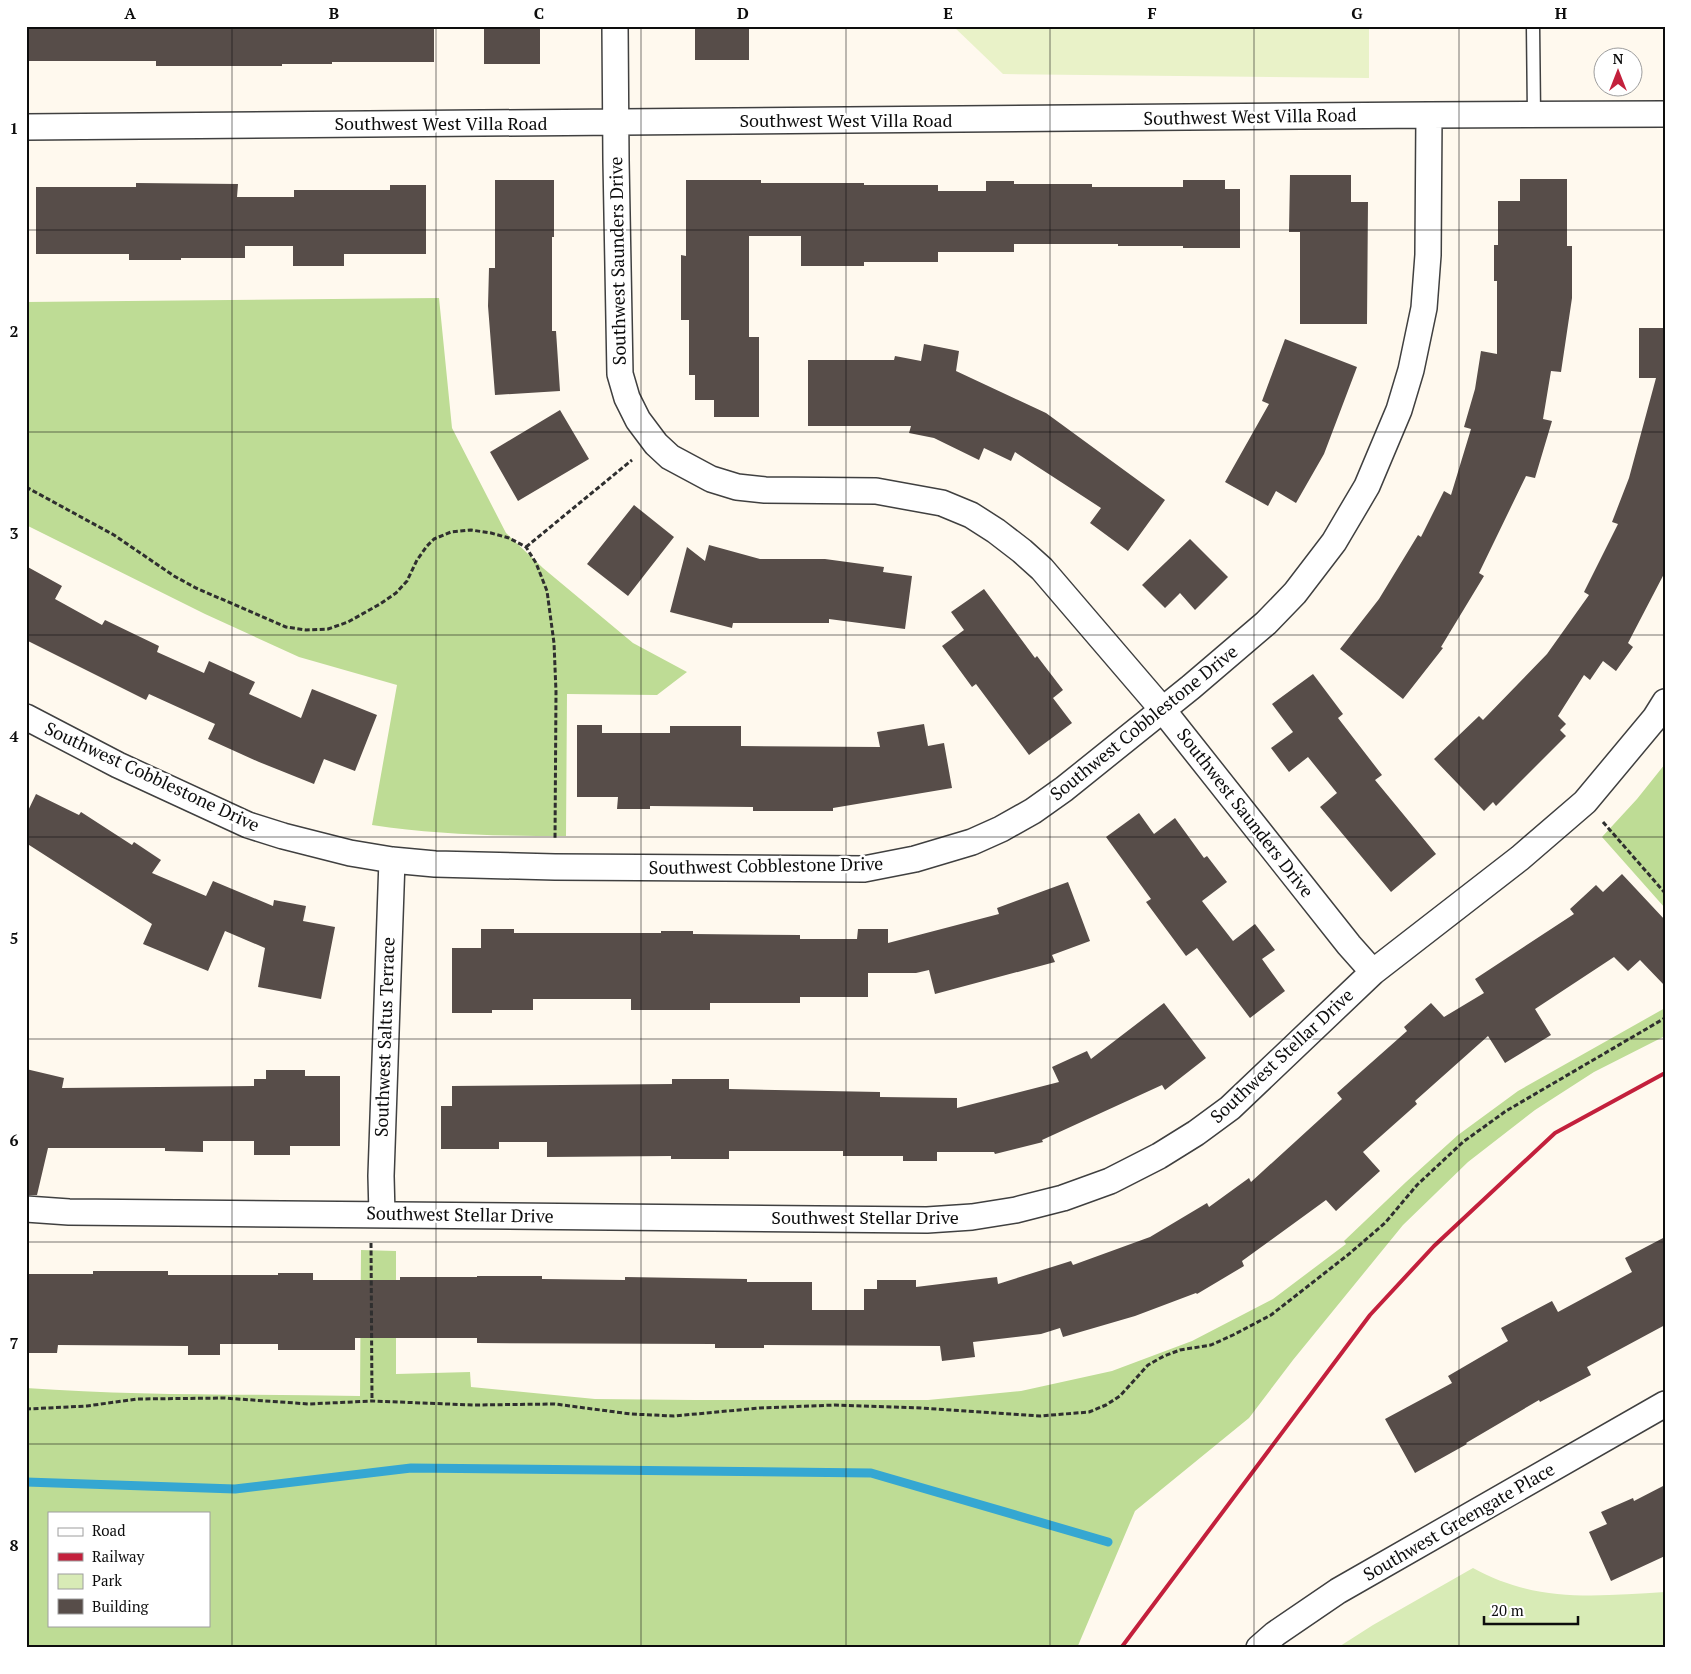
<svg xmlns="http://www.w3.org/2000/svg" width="1691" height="1674" viewBox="0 0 1691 1674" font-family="'PT Serif',serif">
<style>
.green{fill:#d8ebb6}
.forest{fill:#bedc95;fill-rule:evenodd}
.pitch{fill:#e9f2c8}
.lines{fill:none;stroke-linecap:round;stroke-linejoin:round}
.stream{stroke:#35a7d2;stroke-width:9}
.building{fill:#574d49}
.lane-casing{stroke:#404040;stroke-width:15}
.street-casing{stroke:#404040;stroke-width:28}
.path{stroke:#2f2f2f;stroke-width:3;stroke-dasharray:5 2.5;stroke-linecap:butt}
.lane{stroke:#fff;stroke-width:12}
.street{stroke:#fff;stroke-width:25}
.rail{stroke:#c3203c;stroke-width:4}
.grid{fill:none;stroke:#0d0d0d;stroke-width:1;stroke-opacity:0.55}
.labels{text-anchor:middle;stroke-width:5;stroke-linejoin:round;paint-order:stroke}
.street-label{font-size:18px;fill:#0d0d0d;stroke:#fff}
.neatline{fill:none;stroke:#0d0d0d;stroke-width:2}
.grid-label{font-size:16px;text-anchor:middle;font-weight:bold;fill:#0d0d0d}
</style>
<rect width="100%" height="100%" fill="#fff9ee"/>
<path class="green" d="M 1473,1568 C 1536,1603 1596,1596 1665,1592 L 1665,1648 L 1337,1648 L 1373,1625 Z"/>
<path class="forest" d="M 439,298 L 452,428 L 506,533 L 543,568 L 633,643 L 687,672 L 657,695 L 567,694 L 566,836 C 501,836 437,835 372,825 L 397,685 L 299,657 L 205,614 L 26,525 L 26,302 Z
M 1665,764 L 1665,908 L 1602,837 L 1637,799 Z
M 1665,1008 L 1665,1036 L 1594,1072 L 1535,1110 L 1468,1162 L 1403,1225 L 1293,1360 L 1249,1418 L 1135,1511 L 1077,1648 L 26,1648 L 26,1388 C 137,1396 249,1394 360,1396 L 361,1250 L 396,1251 L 396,1374 L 470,1372 L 471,1387 L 595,1399 L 695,1400 L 928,1400 L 1021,1391 L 1112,1371 L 1192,1341 L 1273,1299 L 1346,1244 L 1344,1241 L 1406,1182 L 1458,1135 L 1518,1091 ZM 49,1513 L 209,1513 L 209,1625 L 49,1625 Z"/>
<path class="pitch" d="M 953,26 L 1369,26 L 1369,78 L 1003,74 Z"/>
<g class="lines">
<path class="stream" d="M 26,1482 L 235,1489 L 411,1468 L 871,1473 L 1108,1542"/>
</g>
<path class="building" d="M 26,26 L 434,26 L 434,62 L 332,62 L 332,64 L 282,64 L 282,66 L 156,66 L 156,61 L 26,61 Z
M 484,26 L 540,26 L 540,64 L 484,64 Z
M 695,26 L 749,26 L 749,60 L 695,60 Z
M 1290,175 L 1351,175 L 1351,202 L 1368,202 L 1367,324 L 1300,324 L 1300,232 L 1289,232 Z
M 1520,179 L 1567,179 L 1567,246 L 1572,246 L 1572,298 L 1561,372 L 1551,371 L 1543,419 L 1552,421 L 1535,478 L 1526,476 L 1479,573 L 1484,576 L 1441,647 L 1443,648 L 1403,699 L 1340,649 L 1379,599 L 1418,535 L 1421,537 L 1444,491 L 1451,495 L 1471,429 L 1464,427 L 1475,389 L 1481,351 L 1497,354 L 1497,281 L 1494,281 L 1494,245 L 1498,245 L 1498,201 L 1520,201 Z
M 495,180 L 554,180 L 554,237 L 552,237 L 552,331 L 556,331 L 560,391 L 495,395 L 488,306 L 489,268 L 495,268 Z
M 686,180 L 761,180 L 761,183 L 864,183 L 864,185 L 938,185 L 938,191 L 986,191 L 986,181 L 1014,181 L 1014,184 L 1092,184 L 1092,187 L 1183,187 L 1183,180 L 1225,180 L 1225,189 L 1240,189 L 1240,248 L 1183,248 L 1183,246 L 1118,246 L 1118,244 L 1014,244 L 1014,252 L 938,252 L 938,262 L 864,262 L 864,266 L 801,266 L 801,236 L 749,236 L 749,337 L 759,337 L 759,417 L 714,417 L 714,400 L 695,400 L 695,375 L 689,375 L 689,320 L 681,320 L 681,255 L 686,256 Z
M 136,183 L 238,184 L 237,197 L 294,197 L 294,190 L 390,190 L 390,185 L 426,185 L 426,254 L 344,254 L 344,266 L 293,266 L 293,246 L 245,246 L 245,258 L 181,258 L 181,260 L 129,260 L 129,254 L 36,254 L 36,187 L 136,187 Z
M 1639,328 L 1665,328 L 1665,572 L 1628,643 L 1633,647 L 1616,671 L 1603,661 L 1590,680 L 1584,675 L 1558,716 L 1566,724 L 1560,730 L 1566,736 L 1496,806 L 1493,802 L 1484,811 L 1434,759 L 1479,716 L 1483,720 L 1547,654 L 1589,595 L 1584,592 L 1618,524 L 1612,522 L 1629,478 L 1656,378 L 1639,378 Z
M 1285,339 L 1357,367 L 1324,454 L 1296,503 L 1276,491 L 1268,506 L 1225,482 L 1269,404 L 1262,401 Z
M 924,344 L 959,351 L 956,371 L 1046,413 L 1165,500 L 1128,551 L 1090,523 L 1101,508 L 1015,452 L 1011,461 L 984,448 L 979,460 L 934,438 L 909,433 L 911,426 L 808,426 L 808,360 L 894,360 L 895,356 L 921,361 Z
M 560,410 L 589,459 L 518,501 L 490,452 Z
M 634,505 L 674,537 L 628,596 L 587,564 Z
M 1190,539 L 1228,577 L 1195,610 L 1180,593 L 1165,608 L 1142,585 Z
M 709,545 L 760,559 L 825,559 L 884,567 L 883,572 L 912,576 L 905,629 L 829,619 L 829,623 L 733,623 L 732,628 L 670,612 L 687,547 L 705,561 Z
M 26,566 L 62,586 L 55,599 L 102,625 L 105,620 L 159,646 L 157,652 L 204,673 L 209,661 L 255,682 L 249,694 L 301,718 L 312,689 L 377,715 L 355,771 L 324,759 L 314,784 L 259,762 L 208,739 L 215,724 L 149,694 L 146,700 L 26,640 Z
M 984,589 L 1035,658 L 1037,656 L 1063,690 L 1053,698 L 1072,723 L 1029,755 L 976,684 L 972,687 L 942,646 L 964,630 L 951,612 Z
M 1313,674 L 1343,714 L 1338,718 L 1382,775 L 1375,780 L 1436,854 L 1391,892 L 1320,807 L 1337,793 L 1308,757 L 1289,772 L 1271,748 L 1293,732 L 1272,704 Z
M 924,724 L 928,746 L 944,743 L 952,788 L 833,808 L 833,811 L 753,811 L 753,807 L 650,806 L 650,809 L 617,809 L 618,797 L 577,797 L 577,725 L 602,725 L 602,733 L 670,733 L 670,726 L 741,726 L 741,746 L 880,747 L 877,732 Z
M 36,794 L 79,815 L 81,812 L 132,845 L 134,842 L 161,860 L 152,873 L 206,896 L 213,881 L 273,906 L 274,900 L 306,906 L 303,921 L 335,927 L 321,999 L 258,987 L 265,948 L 225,931 L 208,971 L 143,944 L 152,924 L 26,843 L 26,815 Z
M 1139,813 L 1154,834 L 1175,818 L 1204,858 L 1207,856 L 1227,882 L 1202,901 L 1233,941 L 1255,924 L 1275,950 L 1262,959 L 1285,991 L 1250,1018 L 1197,948 L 1186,956 L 1146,902 L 1151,899 L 1106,837 Z
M 1622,874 L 1665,920 L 1665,986 L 1640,960 L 1628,971 L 1614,957 L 1535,1009 L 1551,1035 L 1505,1063 L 1488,1036 L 1415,1101 L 1417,1104 L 1363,1152 L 1380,1171 L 1336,1211 L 1326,1200 L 1242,1261 L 1244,1266 L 1197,1294 L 1196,1293 L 1135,1316 L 1063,1337 L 1060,1328 L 1041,1334 L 973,1342 L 975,1357 L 942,1361 L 940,1346 L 764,1345 L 764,1348 L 715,1348 L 715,1344 L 477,1343 L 477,1338 L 355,1338 L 355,1350 L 278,1350 L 278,1344 L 220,1344 L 220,1355 L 188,1355 L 188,1346 L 58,1345 L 57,1353 L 26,1353 L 26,1274 L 93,1274 L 93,1271 L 168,1271 L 168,1275 L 278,1275 L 278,1273 L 313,1273 L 313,1280 L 400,1280 L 400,1277 L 477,1277 L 477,1276 L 542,1276 L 542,1279 L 625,1280 L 625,1277 L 747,1279 L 747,1282 L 812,1282 L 812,1310 L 864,1310 L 864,1289 L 877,1289 L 877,1280 L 916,1280 L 916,1287 L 997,1277 L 998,1284 L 1071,1261 L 1073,1265 L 1150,1237 L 1207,1203 L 1209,1207 L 1249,1178 L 1251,1182 L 1342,1099 L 1337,1093 L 1407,1031 L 1404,1027 L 1431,1003 L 1444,1017 L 1484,993 L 1475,979 L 1574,914 L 1570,909 L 1596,885 L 1603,892 Z
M 1068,882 L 1090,941 L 1052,955 L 1055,962 L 935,994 L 929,970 L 916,973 L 868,973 L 868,997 L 800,997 L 800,1003 L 710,1003 L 710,1010 L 631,1010 L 631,999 L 533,999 L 533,1010 L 492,1010 L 492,1013 L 452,1013 L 452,948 L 481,948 L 481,929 L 514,929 L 514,933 L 661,933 L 661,931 L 693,931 L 693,934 L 800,935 L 800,939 L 857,939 L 858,929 L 888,929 L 888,943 L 999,914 L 997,908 Z
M 1164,1003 L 1206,1058 L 1165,1090 L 1162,1085 L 1042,1140 L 1043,1142 L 995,1154 L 994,1152 L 937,1152 L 937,1161 L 903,1161 L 903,1156 L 843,1156 L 843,1151 L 729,1151 L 729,1159 L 671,1159 L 671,1156 L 547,1157 L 547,1142 L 499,1142 L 499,1149 L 441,1149 L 441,1106 L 452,1106 L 452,1086 L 672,1084 L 672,1079 L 729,1079 L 729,1089 L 880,1092 L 880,1097 L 957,1098 L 957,1108 L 1059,1082 L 1052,1067 L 1087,1051 L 1091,1059 Z
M 26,1069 L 64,1078 L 62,1088 L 254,1086 L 254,1079 L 266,1079 L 266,1070 L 305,1070 L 305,1076 L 340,1076 L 340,1146 L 290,1146 L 290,1155 L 254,1155 L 254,1141 L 203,1141 L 203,1152 L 165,1151 L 165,1148 L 48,1148 L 37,1195 L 26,1195 Z
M 1665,1237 L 1665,1325 L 1587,1367 L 1591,1375 L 1540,1402 L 1539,1400 L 1466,1443 L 1467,1444 L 1415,1473 L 1385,1419 L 1452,1383 L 1448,1376 L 1508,1341 L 1501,1328 L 1552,1301 L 1558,1312 L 1632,1272 L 1625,1258 Z
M 1665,1485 L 1665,1556 L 1611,1581 L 1589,1532 L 1607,1524 L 1601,1512 L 1633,1498 L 1634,1501 Z"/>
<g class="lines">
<defs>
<path id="lane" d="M 1533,26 L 1534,115"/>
<path id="street" d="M 615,26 L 616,160 L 620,374 L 627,398 L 638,420 L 656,444 L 670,457 L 711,479 L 737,487 L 765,490 L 876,491 L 942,503 L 971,515 L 996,531 L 1022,551 L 1042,569 L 1162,709 L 1349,945 L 1373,972
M 26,127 L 1429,115 L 1665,114
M 26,717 L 118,765 L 248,825 L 283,836 L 350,853 L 392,860 L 435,864 L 555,867 L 864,869 L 915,859 L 972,842 L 1001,829 L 1033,811 L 1064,789 L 1191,687 L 1266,623 L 1295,593 L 1334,542 L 1367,486 L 1399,410 L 1411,370 L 1424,308 L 1428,255 L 1429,115
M 26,1209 L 69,1212 L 927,1220 L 972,1217 L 1016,1210 L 1063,1198 L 1110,1181 L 1159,1156 L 1196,1133 L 1230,1108 L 1373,972 L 1520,858 L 1585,802 L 1655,718 L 1665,702
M 382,1215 L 381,1176 L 392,860
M 1259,1648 L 1275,1634 L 1338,1591 L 1665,1404"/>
</defs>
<use href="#lane" class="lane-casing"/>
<use href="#street" class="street-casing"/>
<path class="path" d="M 26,487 L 114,535 L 174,576 L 196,588 L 286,627 L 306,630 L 328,629 L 348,622 L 380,604 L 396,593 L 407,581 L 417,560 L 427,546 L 434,539 L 451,532 L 471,530 L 491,533 L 509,538 L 526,547 L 536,563 L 547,591 L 554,643 L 556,692 L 555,840
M 526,547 L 632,460
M 1603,822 L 1665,893
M 371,1243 L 372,1401
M 26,1409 L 87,1406 L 137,1399 L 224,1398 L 309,1404 L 372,1401 L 473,1405 L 555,1404 L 631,1414 L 674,1416 L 760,1408 L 835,1405 L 921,1408 L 1040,1416 L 1089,1412 L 1106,1405 L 1120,1396 L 1148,1365 L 1164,1356 L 1180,1350 L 1211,1345 L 1233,1335 L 1271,1315 L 1349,1254 L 1385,1223 L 1417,1185 L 1463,1142 L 1506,1111 L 1665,1018"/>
<use href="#lane" class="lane"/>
<use href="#street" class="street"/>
<path class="rail" d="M 1121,1648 L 1370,1315 L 1434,1246 L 1555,1133 L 1665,1073"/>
</g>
<path class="grid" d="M 232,26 L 232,1648M 436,26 L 436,1648M 641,26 L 641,1648M 846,26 L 846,1648M 1050,26 L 1050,1648M 1254,26 L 1254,1648M 1459,26 L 1459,1648M 26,230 L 1665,230M 26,432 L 1665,432M 26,635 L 1665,635M 26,837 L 1665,837M 26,1039 L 1665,1039M 26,1242 L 1665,1242M 26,1444 L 1665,1444"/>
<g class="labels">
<g class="street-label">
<text transform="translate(1250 117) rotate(-1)" y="6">Southwest West Villa Road</text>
<text x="846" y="127">Southwest West Villa Road</text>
<text x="441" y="130">Southwest West Villa Road</text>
<text transform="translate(618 261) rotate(-91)" y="6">Southwest Saunders Drive</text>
<text transform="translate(1144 723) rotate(-39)" y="6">Southwest Cobblestone Drive</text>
<text transform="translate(152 777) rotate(25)" y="6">Southwest Cobblestone Drive</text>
<text transform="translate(1245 813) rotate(52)" y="6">Southwest Saunders Drive</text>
<text transform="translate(766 866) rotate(-1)" y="6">Southwest Cobblestone Drive</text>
<text transform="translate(385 1037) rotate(-88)" y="6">Southwest Saltus Terrace</text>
<text transform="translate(1282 1056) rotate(-43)" y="6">Southwest Stellar Drive</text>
<text transform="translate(460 1215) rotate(1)" y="6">Southwest Stellar Drive</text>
<text x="865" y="1224">Southwest Stellar Drive</text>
<text transform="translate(1459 1522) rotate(-30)" y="6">Southwest Greengate Place</text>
</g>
</g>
<rect width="1691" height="1674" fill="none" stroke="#ffffff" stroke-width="55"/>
<rect x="48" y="1512" width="162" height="115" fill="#ffffff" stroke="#9e9e9e"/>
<rect x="58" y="1528" width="25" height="8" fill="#ffffff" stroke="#9e9e9e"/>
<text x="92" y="1536" font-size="15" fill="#0d0d0d">Road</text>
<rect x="58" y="1553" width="25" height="8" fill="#c3203c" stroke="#9e9e9e"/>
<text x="92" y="1562" font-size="15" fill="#0d0d0d">Railway</text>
<rect x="58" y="1574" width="25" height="15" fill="#d8ebb6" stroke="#9e9e9e"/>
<text x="92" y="1586" font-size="15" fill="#0d0d0d">Park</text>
<rect x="58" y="1599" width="25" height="15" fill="#574d49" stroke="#9e9e9e"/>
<text x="92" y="1612" font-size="15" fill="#0d0d0d">Building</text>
<g transform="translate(1618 72)"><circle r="24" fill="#ffffff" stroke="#9e9e9e"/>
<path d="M0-4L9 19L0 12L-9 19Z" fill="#c3203c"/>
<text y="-8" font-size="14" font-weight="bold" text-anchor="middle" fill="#0d0d0d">N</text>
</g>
<path d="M1484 1616v8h94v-8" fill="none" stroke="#0d0d0d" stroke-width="2.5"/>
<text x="1491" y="1616" font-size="15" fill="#0d0d0d" stroke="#ffffff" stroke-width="4" paint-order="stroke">20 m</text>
<rect x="28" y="28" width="1636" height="1618" class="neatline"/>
<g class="grid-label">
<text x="130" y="19">A</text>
<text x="334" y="19">B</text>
<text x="539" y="19">C</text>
<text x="743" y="19">D</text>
<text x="948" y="19">E</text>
<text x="1152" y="19">F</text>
<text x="1357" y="19">G</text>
<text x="1561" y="19">H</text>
<text x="14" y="134">1</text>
<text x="14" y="337">2</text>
<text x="14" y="539">3</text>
<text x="14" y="742">4</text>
<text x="14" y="944">5</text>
<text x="14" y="1146">6</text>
<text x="14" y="1349">7</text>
<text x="14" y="1551">8</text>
</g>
</svg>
